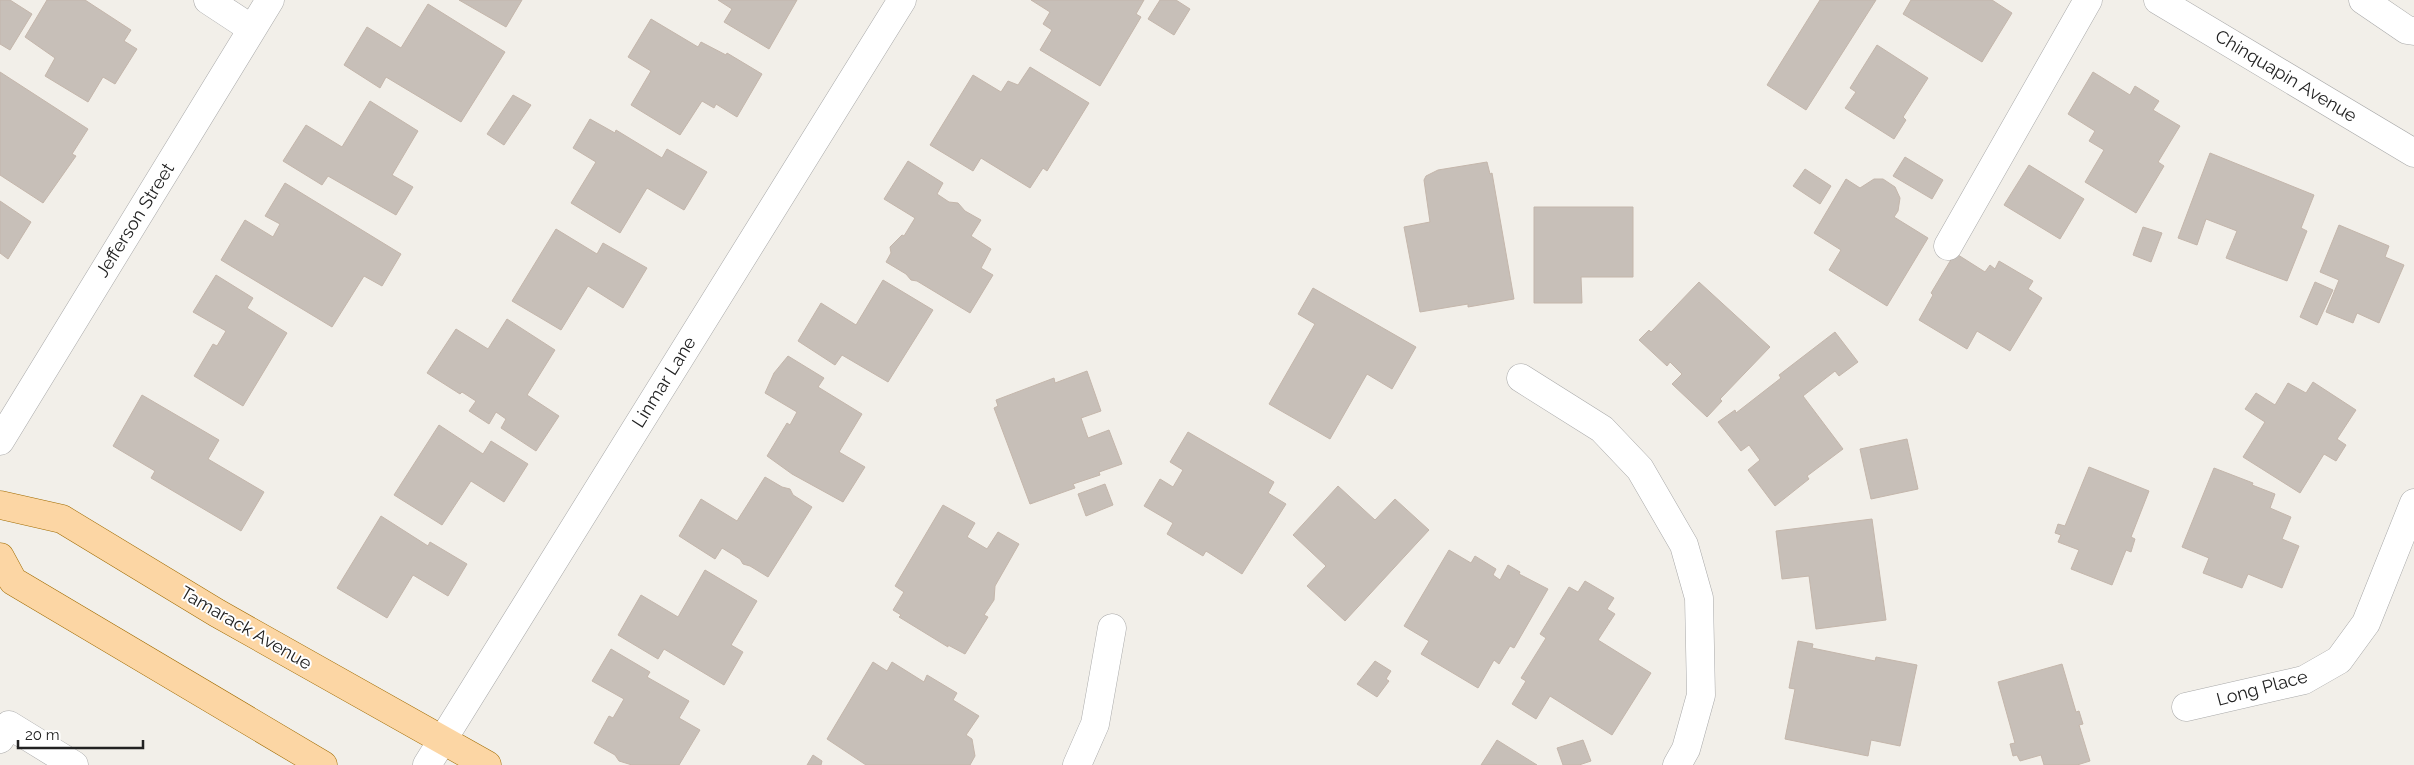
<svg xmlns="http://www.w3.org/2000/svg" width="2414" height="765" viewBox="0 0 2414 765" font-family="Raleway,sans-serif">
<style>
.building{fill:#c7bfb8;stroke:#c4b6ab}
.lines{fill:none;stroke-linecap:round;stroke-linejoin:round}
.minor-casing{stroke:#a9a9a9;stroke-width:29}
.major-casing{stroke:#a06b00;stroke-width:29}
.minor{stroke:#fff;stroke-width:28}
.major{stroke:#fcd6a4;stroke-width:28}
.labels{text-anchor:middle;stroke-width:4;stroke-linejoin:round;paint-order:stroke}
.street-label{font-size:18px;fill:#222;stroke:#fff}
</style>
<rect width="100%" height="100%" fill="#f2efe9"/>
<path class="building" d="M 0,0 L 10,0 L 32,14 L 10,50 L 0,44 Z
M 47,0 L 85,0 L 131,30 L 124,41 L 137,49 L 115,84 L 103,77 L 88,102 L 45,76 L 55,58 L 25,37 Z
M 459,0 L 522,0 L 506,27 Z
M 718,0 L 797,0 L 769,49 L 724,22 L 732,9 Z
M 1031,0 L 1144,0 L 1136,14 L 1141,17 L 1100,86 L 1040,50 L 1052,30 L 1043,24 L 1050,12 Z
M 1160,0 L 1176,0 L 1190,9 L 1174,35 L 1148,19 Z
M 1820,0 L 1876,0 L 1806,110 L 1767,85 Z
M 1911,0 L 1992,0 L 2012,13 L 1982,62 L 1903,14 Z
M 428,4 L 505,52 L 461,122 L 386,77 L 380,88 L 344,65 L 367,27 L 401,48 Z
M 651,19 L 698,47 L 701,42 L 726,55 L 727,53 L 762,74 L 737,117 L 716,104 L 714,108 L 702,101 L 680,135 L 631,105 L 651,71 L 628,57 Z
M 1877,45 L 1928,78 L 1903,117 L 1906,120 L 1894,139 L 1845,108 L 1856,92 L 1850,88 Z
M 1030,67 L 1089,103 L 1047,171 L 1043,168 L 1030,188 L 981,158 L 973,171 L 930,145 L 973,75 L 1001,92 L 1008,81 L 1018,85 Z
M 0,72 L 88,129 L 72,154 L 76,156 L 43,203 L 0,175 Z
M 2093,72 L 2130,95 L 2135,86 L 2159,101 L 2153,110 L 2180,126 L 2158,162 L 2164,166 L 2136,213 L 2085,182 L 2104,150 L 2089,141 L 2095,131 L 2068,114 Z
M 513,95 L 531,105 L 504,145 L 487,134 Z
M 370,101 L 418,131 L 392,175 L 413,187 L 396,215 L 328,176 L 322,185 L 283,161 L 306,125 L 342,147 Z
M 590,119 L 615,133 L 616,130 L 662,158 L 667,149 L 707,172 L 684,210 L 647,188 L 620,233 L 571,203 L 596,162 L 573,148 Z
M 2210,153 L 2314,195 L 2301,228 L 2307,231 L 2287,281 L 2226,258 L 2237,231 L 2206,219 L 2197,245 L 2178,238 Z
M 1905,157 L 1943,180 L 1932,199 L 1893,176 Z
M 908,161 L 943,183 L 937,194 L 949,202 L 958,203 L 965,211 L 981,220 L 971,236 L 991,249 L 981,268 L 993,275 L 970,313 L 917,281 L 911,280 L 906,274 L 886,262 L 891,253 L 890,247 L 902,235 L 904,236 L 915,218 L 884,199 Z
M 1487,162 L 1490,174 L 1492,173 L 1514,299 L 1468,307 L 1468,304 L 1420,312 L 1404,227 L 1430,222 L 1424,180 L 1426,176 L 1438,170 Z
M 2029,165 L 2084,199 L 2060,239 L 2004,205 Z
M 1805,169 L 1831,186 L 1820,204 L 1793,186 Z
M 1846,179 L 1860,188 L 1874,179 L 1883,179 L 1895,187 L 1900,198 L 1898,211 L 1894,217 L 1928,238 L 1887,306 L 1829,270 L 1841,250 L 1814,233 Z
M 285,183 L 401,254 L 382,286 L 364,276 L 332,327 L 221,260 L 245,220 L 273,237 L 280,224 L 265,216 Z
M 0,201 L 31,222 L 8,259 L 0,253 Z
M 1534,207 L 1633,207 L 1633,277 L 1581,277 L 1582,303 L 1534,303 Z
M 2339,225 L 2389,246 L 2385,257 L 2404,265 L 2379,323 L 2357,313 L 2353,323 L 2326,312 L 2339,280 L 2320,272 Z
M 2143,227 L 2162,233 L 2151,262 L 2133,255 Z
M 556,229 L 597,254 L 603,243 L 647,268 L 623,308 L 588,286 L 561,330 L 512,301 Z
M 1955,253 L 1985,272 L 1990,265 L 1995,269 L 1999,261 L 2033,281 L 2028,289 L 2042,298 L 2010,351 L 1977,331 L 1967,349 L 1919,320 L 1933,295 L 1931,293 Z
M 216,275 L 253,298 L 247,308 L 287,333 L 243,406 L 194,376 L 213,344 L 217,346 L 226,331 L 193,312 Z
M 883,280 L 933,310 L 888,382 L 842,355 L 835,365 L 798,341 L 821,303 L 856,325 Z
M 1699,282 L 1770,347 L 1720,399 L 1722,401 L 1707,417 L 1672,384 L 1682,374 L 1670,362 L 1667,366 L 1639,340 L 1649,330 L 1651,332 Z
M 2315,282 L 2333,290 L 2317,325 L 2300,317 Z
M 1313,288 L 1416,347 L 1392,389 L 1367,374 L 1330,439 L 1269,404 L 1315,324 L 1298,314 Z
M 507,319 L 555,350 L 527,395 L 559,416 L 536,451 L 501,428 L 506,419 L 496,412 L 489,424 L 469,411 L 476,401 L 462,392 L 460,394 L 427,373 L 456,329 L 488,349 Z
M 1835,332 L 1858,362 L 1839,376 L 1835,371 L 1803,396 L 1843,449 L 1807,476 L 1809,479 L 1775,506 L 1748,470 L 1760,460 L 1749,445 L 1741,451 L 1718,422 L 1735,410 L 1736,413 L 1781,378 L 1779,375 Z
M 788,356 L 824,378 L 818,387 L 862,414 L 839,452 L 865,467 L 843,502 L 792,474 L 767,456 L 787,423 L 790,425 L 797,412 L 765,393 L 774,373 Z
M 1087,371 L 1101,411 L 1081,418 L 1088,438 L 1109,430 L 1122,464 L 1099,472 L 1100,475 L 1073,484 L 1075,488 L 1030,504 L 994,408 L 998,406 L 996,400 L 1054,378 L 1055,383 Z
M 2313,382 L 2356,410 L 2337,439 L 2346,445 L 2336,461 L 2324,454 L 2300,493 L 2243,457 L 2265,422 L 2245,409 L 2256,393 L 2275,405 L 2288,383 L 2306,393 Z
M 142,395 L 219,440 L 208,459 L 264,492 L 241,531 L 151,478 L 155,471 L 113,446 Z
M 439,425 L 483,454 L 491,441 L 528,464 L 504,502 L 471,481 L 442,525 L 394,495 Z
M 1188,432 L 1274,482 L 1268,493 L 1286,504 L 1242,574 L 1206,551 L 1203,556 L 1167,534 L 1173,523 L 1144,506 L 1160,479 L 1173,487 L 1183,470 L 1170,462 Z
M 1907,439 L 1918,489 L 1871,499 L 1860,449 Z
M 2089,467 L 2149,491 L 2131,537 L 2135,539 L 2131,552 L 2126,550 L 2112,585 L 2071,569 L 2079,550 L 2058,542 L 2061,535 L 2055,533 L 2058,524 L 2065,526 Z
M 2214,468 L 2253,483 L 2252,485 L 2275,494 L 2270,508 L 2291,517 L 2282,539 L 2299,546 L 2282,588 L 2248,574 L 2242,588 L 2203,573 L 2209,558 L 2182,547 Z
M 765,477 L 782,487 L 790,489 L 793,495 L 812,507 L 768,577 L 750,566 L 743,564 L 740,559 L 722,548 L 715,559 L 679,536 L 701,499 L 737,521 Z
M 1105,484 L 1113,505 L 1086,516 L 1078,494 Z
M 1338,486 L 1375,520 L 1395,499 L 1429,530 L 1345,621 L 1307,586 L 1326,566 L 1293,535 Z
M 943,505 L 975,523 L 967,537 L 987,549 L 998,532 L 1019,544 L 995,586 L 994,600 L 984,615 L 988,617 L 965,654 L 948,645 L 948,647 L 899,617 L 901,615 L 893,610 L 904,592 L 895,586 Z
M 381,516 L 428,546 L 430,542 L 467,564 L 448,596 L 413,575 L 387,618 L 337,588 Z
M 1872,519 L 1886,620 L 1816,629 L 1809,576 L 1782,579 L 1776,531 Z
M 1449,550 L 1471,563 L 1475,556 L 1496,569 L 1493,575 L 1500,580 L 1508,565 L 1520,572 L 1519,574 L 1548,589 L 1514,648 L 1510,646 L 1499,664 L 1494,660 L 1478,688 L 1421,654 L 1429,641 L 1404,626 Z
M 705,570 L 757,601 L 731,645 L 743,652 L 724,685 L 664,649 L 658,659 L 618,635 L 641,595 L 678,617 Z
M 1585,581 L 1614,598 L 1607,609 L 1615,614 L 1598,640 L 1651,673 L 1612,735 L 1550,696 L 1536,719 L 1512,704 L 1526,681 L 1521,678 L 1546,638 L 1540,634 L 1569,587 L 1578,592 Z
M 1798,641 L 1813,644 L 1812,648 L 1875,661 L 1876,657 L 1917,665 L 1900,746 L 1871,740 L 1868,756 L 1785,739 L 1795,689 L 1789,688 Z
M 611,649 L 650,672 L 647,677 L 689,701 L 679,718 L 700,730 L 679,765 L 632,765 L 619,761 L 615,755 L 594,743 L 609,716 L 613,718 L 624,699 L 592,681 Z
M 1375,661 L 1391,671 L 1386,679 L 1389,681 L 1377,697 L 1357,684 Z
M 873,662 L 887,671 L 892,662 L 924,682 L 927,675 L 957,693 L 953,700 L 979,716 L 966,735 L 972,739 L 975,756 L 970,765 L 866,765 L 827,739 Z
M 2062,664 L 2076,712 L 2079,711 L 2083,724 L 2079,725 L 2090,761 L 2077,765 L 2044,765 L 2041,755 L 2020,761 L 2017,755 L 2013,756 L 2010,744 L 2015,743 L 1998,682 Z
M 1497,740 L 1537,765 L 1481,765 Z
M 1583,740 L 1591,761 L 1579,765 L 1563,765 L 1557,748 Z
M 813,755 L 822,761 L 821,765 L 807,765 Z"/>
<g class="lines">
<defs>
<path id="minor" d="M 208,0 L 252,29
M 2158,0 L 2414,153
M 2363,0 L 2407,30 L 2414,31
M 1948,246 L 2088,0
M 1521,378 L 1602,429 L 1640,469 L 1684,545 L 1699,598 L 1701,695 L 1686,749 L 1677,765
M 0,441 L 270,0
M 2186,707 L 2304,680 L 2339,660 L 2366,623 L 2414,503
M 0,739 L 9,725 L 74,765
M 427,765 L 902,0
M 1077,765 L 1095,724 L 1112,628"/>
<path id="major" d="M 0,505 L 62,519 L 217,613 L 487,765
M 0,557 L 13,581 L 323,765"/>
</defs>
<use href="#minor" class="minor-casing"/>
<use href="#major" class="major-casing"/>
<use href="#minor" class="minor"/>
<use href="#major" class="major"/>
</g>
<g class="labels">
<g class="street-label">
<text transform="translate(2286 76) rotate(31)" y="6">Chinquapin Avenue</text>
<text transform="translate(135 220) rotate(-58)" y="6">Jefferson Street</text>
<text transform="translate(664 382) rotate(-58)" y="6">Linmar Lane</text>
<text transform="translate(246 628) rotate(30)" y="6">Tamarack Avenue</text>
<text transform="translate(2262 688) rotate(-15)" y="6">Long Place</text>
</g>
</g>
<path d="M18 740v8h125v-8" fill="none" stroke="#222222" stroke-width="2.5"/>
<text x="25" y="740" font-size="15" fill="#222222" stroke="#ffffff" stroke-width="4" paint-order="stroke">20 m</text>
</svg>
